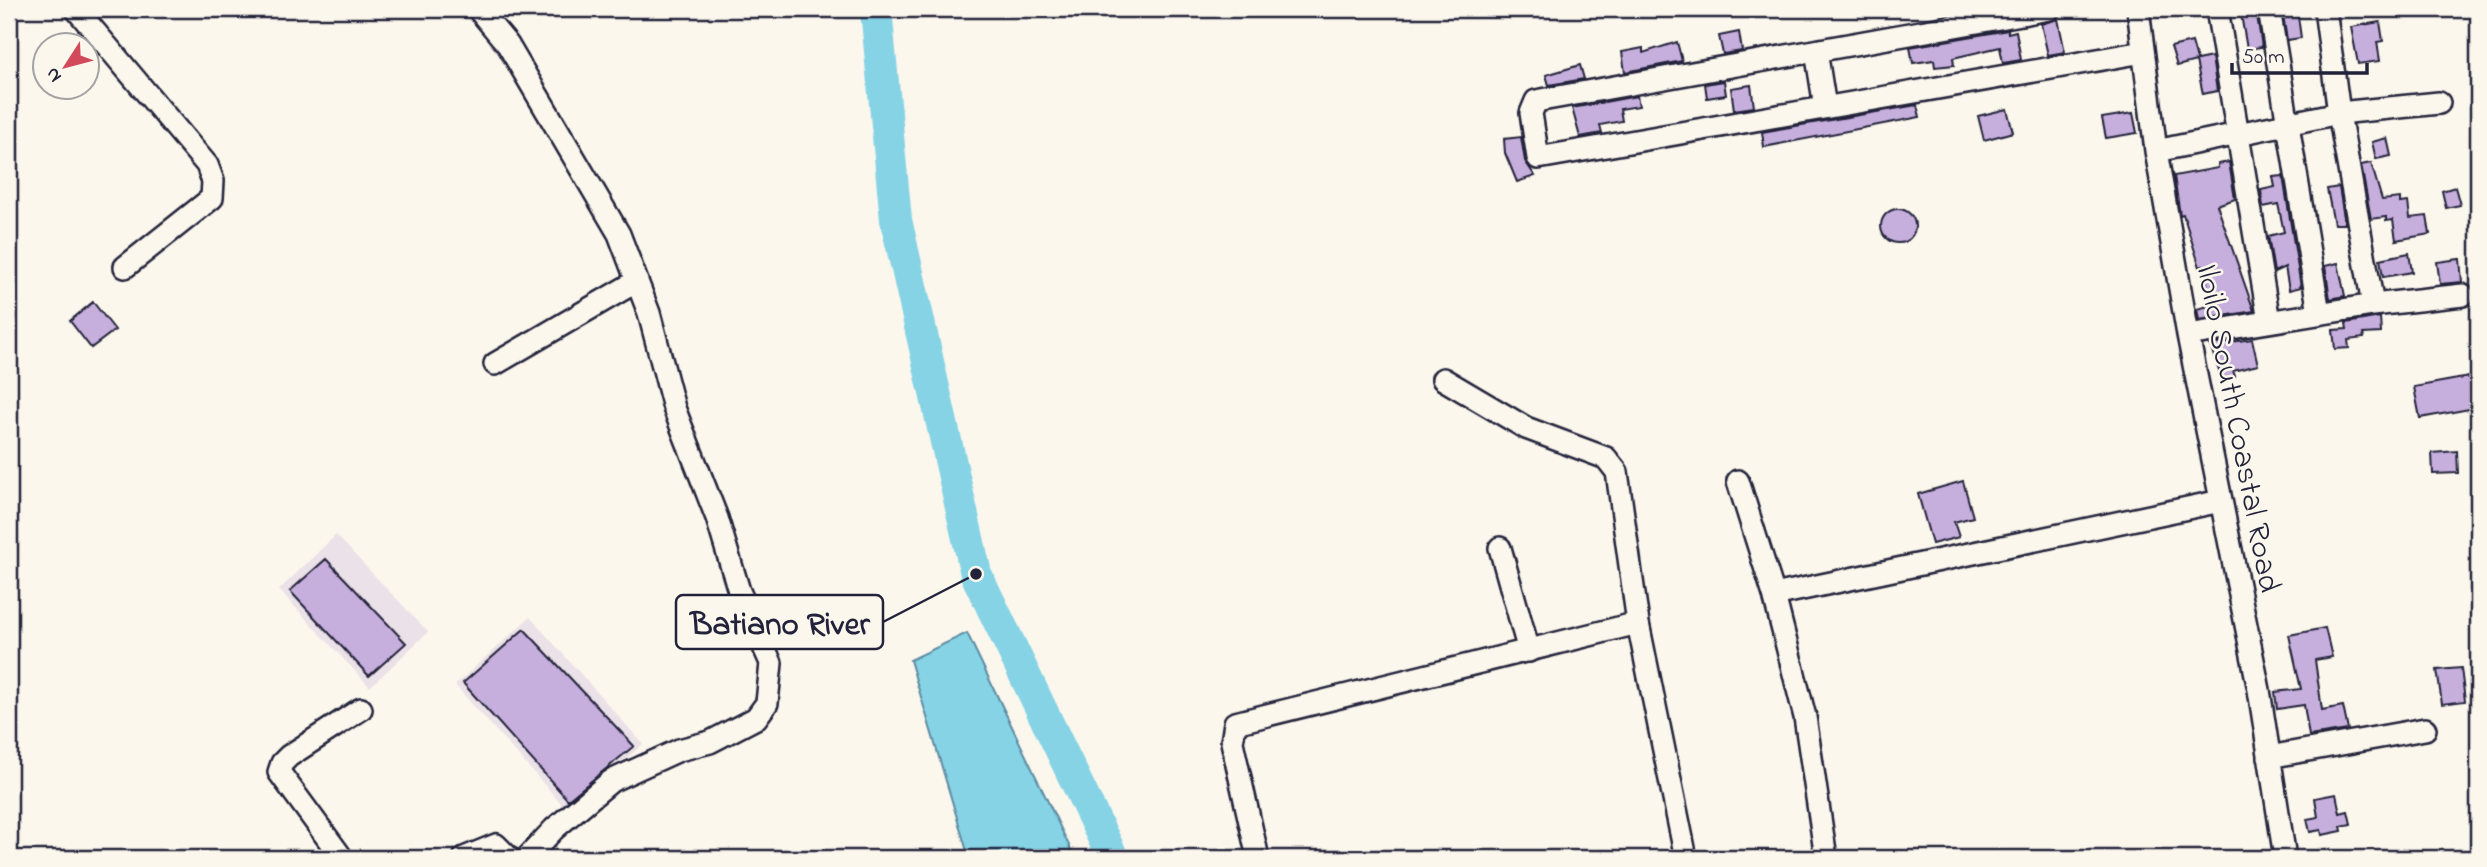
<svg xmlns="http://www.w3.org/2000/svg" width="2487" height="867" viewBox="0 0 2487 867" font-family="'Indie Flower',sans-serif">
<style>
.built{fill:#ebe1e8}
.water{fill:#86d3e6;stroke:#5e8ca2;stroke-width:2}
.lines{fill:none;stroke-linecap:round;stroke-linejoin:round}
.river{stroke:#86d3e6;stroke-width:32}
.building{fill:#c7afdd;stroke:#22223b;stroke-width:2}
.minor-casing{stroke:#22223b;stroke-width:26}
.minor{stroke:#fbf7ec;stroke-width:21}
.labels{text-anchor:middle;stroke-width:5;stroke-linejoin:round;paint-order:stroke}
.street-label{font-size:32px;fill:#22223b;stroke:#fbf7ec}
.leader{fill:none;stroke:#22223b;stroke-width:2.5}
.callout-dot{fill:#22223b;stroke:#fbf7ec;stroke-width:2.5}
.callout{fill:#fbf7ec;stroke:#22223b;stroke-width:2.5}
.callout-label{font-size:33px;text-anchor:middle;font-weight:bold;fill:#22223b}
</style>
<rect width="100%" height="100%" fill="#fbf7ec"/>
<filter id="ink" filterUnits="userSpaceOnUse"><feTurbulence type="fractalNoise" baseFrequency=".0143" numOctaves="2"/><feDisplacementMap in="SourceGraphic" scale="14" xChannelSelector="R" yChannelSelector="G"/><feConvolveMatrix kernelMatrix="1 2 1 2 8 2 1 2 1" color-interpolation-filters="sRGB"/></filter>
<g filter="url(#ink)">
<path class="built" d="M 336,535 L 428,632 L 370,687 L 279,590 Z
M 530,617 L 643,744 L 568,811 L 455,685 Z"/>
<path class="water" d="M 967,633 L 1075,858 L 969,858 L 910,660 Z"/>
<g class="lines">
<path class="river" d="M 876,9 L 896,220 L 976,574 L 1113,858"/>
</g>
<path class="building" d="M 2240,9 L 2256,9 L 2262,47 L 2247,49 Z
M 2282,9 L 2297,9 L 2301,38 L 2287,40 Z
M 2058,19 L 2065,52 L 2048,55 L 2041,24 Z
M 2380,22 L 2383,41 L 2377,42 L 2380,61 L 2358,64 L 2351,27 Z
M 2008,30 L 2008,33 L 2016,31 L 2021,60 L 2003,63 L 2000,47 L 1953,58 L 1954,65 L 1935,67 L 1934,60 L 1913,63 L 1910,47 Z
M 1739,32 L 1742,51 L 1723,54 L 1719,36 Z
M 1677,42 L 1682,61 L 1625,72 L 1622,52 L 1643,48 L 1643,53 Z
M 2192,42 L 2197,60 L 2212,57 L 2217,91 L 2203,94 L 2196,61 L 2177,66 L 2171,47 Z
M 1580,65 L 1584,79 L 1549,85 L 1546,75 Z
M 1724,81 L 1726,95 L 1707,98 L 1705,84 Z
M 1751,85 L 1754,107 L 1734,110 L 1731,88 Z
M 1637,96 L 1639,106 L 1620,109 L 1622,121 L 1600,125 L 1602,133 L 1580,137 L 1572,108 Z
M 1917,105 L 1920,117 L 1764,147 L 1762,132 Z
M 2007,109 L 2013,132 L 1984,140 L 1978,116 Z
M 2133,113 L 2137,133 L 2106,138 L 2102,118 Z
M 1521,137 L 1525,161 L 1535,176 L 1517,182 L 1505,153 L 1504,139 Z
M 2387,138 L 2391,156 L 2376,159 L 2372,142 Z
M 2229,162 L 2235,199 L 2217,205 L 2254,311 L 2199,320 L 2197,309 L 2212,305 L 2203,266 L 2200,267 L 2183,214 L 2180,215 L 2174,176 L 2218,168 L 2218,164 Z
M 2371,163 L 2382,200 L 2400,198 L 2400,203 L 2408,202 L 2410,218 L 2427,216 L 2430,234 L 2396,240 L 2393,220 L 2386,221 L 2386,217 L 2371,219 L 2361,165 Z
M 2283,176 L 2301,287 L 2289,290 L 2285,267 L 2274,272 L 2268,236 L 2284,232 L 2278,204 L 2263,207 L 2261,190 L 2275,187 L 2273,177 Z
M 2339,187 L 2345,224 L 2334,224 L 2327,189 Z
M 2455,187 L 2460,205 L 2446,208 L 2442,191 Z
M1881 226a17 17 0 1 1 34 0a17 17 0 1 1-34 0Z
M 2409,253 L 2412,272 L 2383,277 L 2380,259 Z
M 2460,259 L 2462,282 L 2440,284 L 2437,262 Z
M 2338,263 L 2345,296 L 2330,299 L 2325,266 Z
M 93,302 L 115,330 L 91,348 L 70,321 Z
M 2380,317 L 2381,333 L 2363,334 L 2364,338 L 2348,340 L 2349,348 L 2335,349 L 2333,330 L 2347,329 L 2346,323 Z
M 2252,339 L 2258,365 L 2233,371 L 2235,376 L 2223,382 L 2210,345 Z
M 2469,377 L 2475,408 L 2420,418 L 2414,387 Z
M 2457,451 L 2458,473 L 2433,474 L 2432,453 Z
M 1963,481 L 1973,517 L 1954,522 L 1959,537 L 1932,544 L 1918,494 Z
M 326,559 L 406,643 L 369,676 L 290,591 Z
M 2325,628 L 2332,657 L 2315,660 L 2322,710 L 2343,706 L 2348,730 L 2309,736 L 2304,705 L 2277,709 L 2275,692 L 2301,689 L 2289,635 Z
M 524,629 L 634,746 L 568,800 L 463,683 Z
M 2461,668 L 2465,701 L 2442,704 L 2437,670 Z
M 2336,794 L 2340,813 L 2348,811 L 2351,824 L 2341,826 L 2342,831 L 2322,835 L 2321,830 L 2310,832 L 2307,819 L 2318,817 L 2315,798 Z"/>
<g class="lines">
<defs>
<path id="minor" d="M 76,9 L 207,165 L 213,181 L 212,198 L 125,267
M 478,9 L 508,45 L 619,234 L 649,313 L 674,408 L 717,518 L 739,591 L 771,663 L 767,703 L 756,718 L 710,742 L 679,750 L 611,781 L 554,829 L 527,858
M 2049,9 L 1536,101 L 1531,113 L 1538,158 L 2143,52
M 2138,9 L 2156,151 L 2188,335 L 2259,690 L 2285,858
M 2217,9 L 2269,321
M 2269,9 L 2319,313
M 2325,9 L 2339,113 L 2373,305
M 1816,51 L 1825,107
M 2156,151 L 2339,113 L 2439,103
M 2188,335 L 2373,305 L 2463,295
M 495,364 L 637,281
M 1443,379 L 1526,428 L 1606,458 L 1617,472 L 1638,623 L 1686,858
M 1738,481 L 1774,595 L 1805,717 L 1826,858
M 1500,548 L 1529,651
M 1774,595 L 2221,501
M 2269,757 L 2425,729
M 342,858 L 279,772 L 282,763 L 289,756 L 361,709
M 464,858 L 496,845 L 509,858
M 1258,858 L 1232,742 L 1235,723 L 1638,623"/>
</defs>
<use href="#minor" class="minor-casing"/>
<use href="#minor" class="minor"/>
</g>
</g>
<g class="labels">
<g class="street-label">
<text transform="translate(2240 428) rotate(79)" y="11">Iloilo South Coastal Road</text>
</g>
</g>
<path class="leader" d="M976 574L883 622"/>
<circle class="callout-dot" cx="976" cy="574" r="7"/>
<rect class="callout" x="676" y="595" width="207" height="54" rx="7"/>
<g class="callout-label">
<text x="780" y="634">Batiano River</text>
</g>
<rect width="2487" height="867" fill="none" stroke="#fbf7ec" stroke-width="35"/>
<rect x="18" y="18" width="2452" height="832" fill="none" stroke="#22223b" stroke-width="2.5" filter="url(#ink)"/>
<g transform="translate(66 66) rotate(234)"><circle r="33" fill="#fbf7ec" stroke="#a4a2a5" stroke-width="2"/>
<path d="M0-5L12 26L0 18L-12 26Z" fill="#d1495b"/>
<text y="-10" font-size="19" font-weight="bold" text-anchor="middle" fill="#22223b">N</text>
</g>
<path d="M2232 63v10h135v-10" fill="none" stroke="#22223b" stroke-width="3.5"/>
<text x="2242" y="63" font-size="21" fill="#22223b" stroke="#fbf7ec" stroke-width="5" paint-order="stroke">50 m</text>
</svg>
